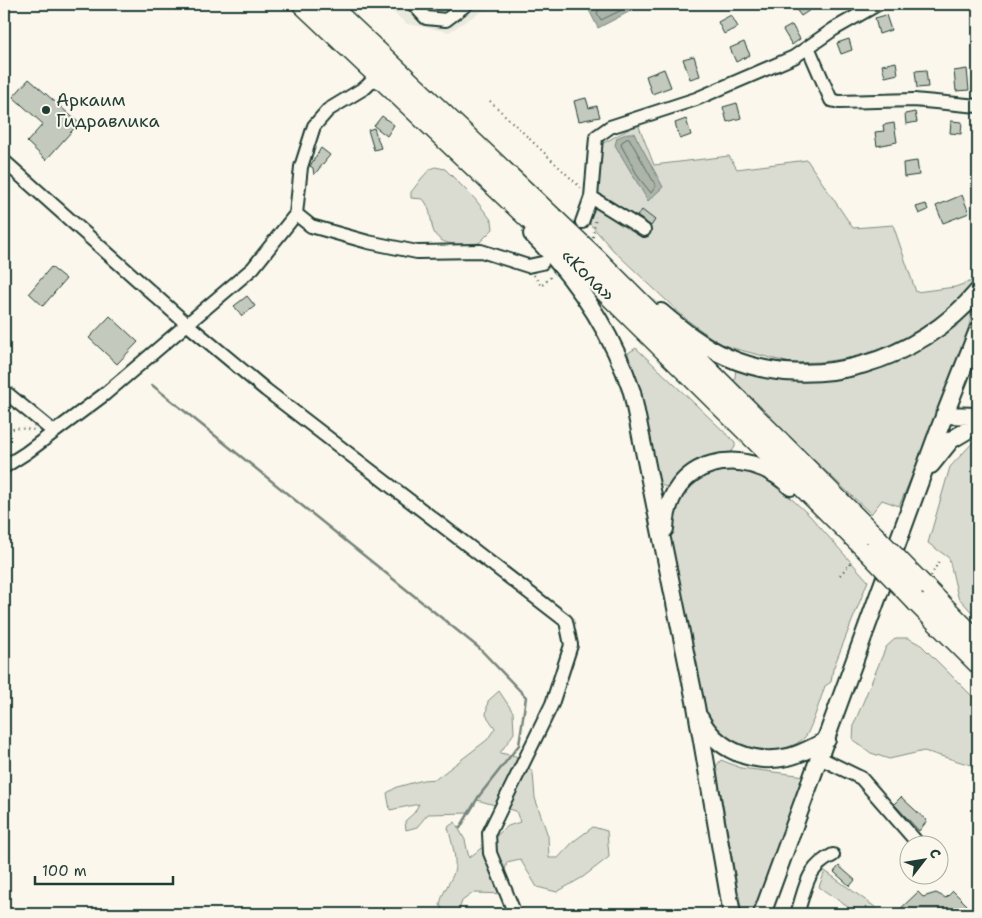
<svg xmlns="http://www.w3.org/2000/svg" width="982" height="918" viewBox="0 0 982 918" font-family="'Shantell Sans',sans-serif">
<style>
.built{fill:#eae9de}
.green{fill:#dbdcd1;stroke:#7d8c82}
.water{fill:#adb4aa;stroke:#74847b}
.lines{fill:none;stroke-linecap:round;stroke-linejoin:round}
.shore{stroke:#586d63;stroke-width:1}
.stream{stroke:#74847b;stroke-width:2.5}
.building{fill:#c4c9be;stroke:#1f3d34}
.minor-casing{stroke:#1f3d34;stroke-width:16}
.major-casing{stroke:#1f3d34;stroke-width:20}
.highway-casing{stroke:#1f3d34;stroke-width:22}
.path{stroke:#1f3d34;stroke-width:2;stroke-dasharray:1 4;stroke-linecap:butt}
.minor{stroke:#fbf7ec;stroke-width:12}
.major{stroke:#fbf7ec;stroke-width:16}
.highway{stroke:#fbf7ec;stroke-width:19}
.highway-bridge-casing{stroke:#1f3d34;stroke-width:22;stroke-linecap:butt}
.highway-bridge{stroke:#fbf7ec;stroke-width:19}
.poi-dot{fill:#1f3d34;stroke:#fbf7ec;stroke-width:2}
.labels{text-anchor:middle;stroke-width:4;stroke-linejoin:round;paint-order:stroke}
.poi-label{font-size:18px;fill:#1f3d34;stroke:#fbf7ec;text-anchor:start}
.street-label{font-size:18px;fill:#1f3d34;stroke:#fbf7ec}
</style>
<rect width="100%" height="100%" fill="#fbf7ec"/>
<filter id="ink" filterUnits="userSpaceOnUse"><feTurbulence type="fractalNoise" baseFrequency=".02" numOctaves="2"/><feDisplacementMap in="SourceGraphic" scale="10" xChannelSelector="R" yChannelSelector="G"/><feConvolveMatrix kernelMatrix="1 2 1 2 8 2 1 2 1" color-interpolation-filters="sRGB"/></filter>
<g filter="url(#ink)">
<path class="built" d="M 383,4 L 493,4 L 449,32 L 407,24 Z"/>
<path class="green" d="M 638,124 L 654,165 L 729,156 L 737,169 L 807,160 L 853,228 L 893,225 L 916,292 L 955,287 L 978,279 L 962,301 L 899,346 L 856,357 L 821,362 L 790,363 L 721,345 L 686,319 L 613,250 L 590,224 L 600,145 Z
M 435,167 L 445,169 L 475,199 L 492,221 L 493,229 L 479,243 C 461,245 435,248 432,225 C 430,215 430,207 423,199 L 411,198 L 411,192 C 419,183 424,172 435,167 Z
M 972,312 L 961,363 L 899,506 L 882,500 L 871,514 L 734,384 L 736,369 C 837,400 891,369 972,312 Z
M 636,348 L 735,442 L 735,447 L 729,455 L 665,487 L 657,480 L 628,353 Z
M 978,437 L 978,619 L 958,597 L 949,558 L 928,543 L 950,467 Z
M 740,468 L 768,477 L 778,486 L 810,516 L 868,581 L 833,669 L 831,682 L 825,686 C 821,697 811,730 805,737 C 786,757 737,754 719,735 C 715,730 711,724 708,719 L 668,526 L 685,488 L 711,471 Z
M 896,638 L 908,638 L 921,645 L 978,702 L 978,776 L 971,765 L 924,751 L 889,759 L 871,753 L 853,740 L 854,724 L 886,647 Z
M 499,691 L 513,712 L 514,733 L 500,753 L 520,757 L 533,773 L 535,798 L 548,836 L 549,858 L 558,858 L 574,841 L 593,827 L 607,831 L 609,857 L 583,877 L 557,892 L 537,887 L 520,859 L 507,862 L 504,874 L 511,894 L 473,893 L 462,901 L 459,910 L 445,913 L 440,905 C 442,893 448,886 453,875 C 459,862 451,841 448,827 L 455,822 L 465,840 L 469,858 L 508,826 L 520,822 L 516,811 L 477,800 L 469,813 L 428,814 L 417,827 L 406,830 L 405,821 L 414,813 L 419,804 L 390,810 L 387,793 L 397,787 L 423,780 L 436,779 L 487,740 L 495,728 L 486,715 L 488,701 Z
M 721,760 L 741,768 L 806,776 L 755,914 L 742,914 L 716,766 Z
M 825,871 L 875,907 L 882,914 L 854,914 L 848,907 L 819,887 Z"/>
<path class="water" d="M 601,4 L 639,4 L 640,6 L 598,28 L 589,10 Z
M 628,133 L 634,133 L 663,187 L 648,201 L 615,145 L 617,138 Z"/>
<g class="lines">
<path class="shore" d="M 602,4 L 597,13 L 601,20 L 634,4
M 629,138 L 656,186 L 651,193 L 639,178 L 621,145 L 622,142 Z"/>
<path class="stream" d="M 152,385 L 479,648 L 526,697 L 519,745 L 479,796 L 460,828"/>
</g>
<path class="building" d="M 792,4 L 819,4 L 801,16 Z
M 731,15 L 738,27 L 724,34 L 718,22 Z
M 886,15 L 891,30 L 879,34 L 875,18 Z
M 792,25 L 800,39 L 792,45 L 783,30 Z
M 849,39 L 852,50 L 841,54 L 837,43 Z
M 744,42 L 750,55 L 736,62 L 730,48 Z
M 694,56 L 700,76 L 690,79 L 683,59 Z
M 896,62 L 898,74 L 885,77 L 882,65 Z
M 664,69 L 671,87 L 652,94 L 646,76 Z
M 967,69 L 969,90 L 956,91 L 954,71 Z
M 926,70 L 928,87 L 917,88 L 915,71 Z
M 29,79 L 79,123 L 46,160 L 27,142 L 43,124 L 13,97 Z
M 586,98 L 589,108 L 597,106 L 600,117 L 579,121 L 574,101 Z
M 737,103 L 741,118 L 727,122 L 723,107 Z
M 915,112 L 917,122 L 906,124 L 905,114 Z
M 382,116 L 394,125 L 387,136 L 374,126 Z
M 686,119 L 691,135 L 680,139 L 675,123 Z
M 951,121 L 962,122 L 961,134 L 950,133 Z
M 894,123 L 897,142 L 877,146 L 875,132 L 884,131 L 883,125 Z
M 374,128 L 381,148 L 374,150 L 368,130 Z
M 321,148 L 330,155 L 314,175 L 313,168 L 310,166 Z
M 917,161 L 919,175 L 904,177 L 903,163 Z
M 962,195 L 969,213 L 943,223 L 936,206 Z
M 926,204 L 928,210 L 919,214 L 916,207 Z
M 642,210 L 655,220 L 651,226 L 637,216 Z
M 51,267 L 66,279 L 43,306 L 29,293 Z
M 247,296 L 255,306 L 242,316 L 234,306 Z
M 110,316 L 138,342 L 117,364 L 89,338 Z
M 901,797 L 927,821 L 919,831 L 894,804 Z
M 839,866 L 855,880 L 850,886 L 834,872 Z
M 953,891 L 971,909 L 965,914 L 895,914 L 918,892 L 923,897 L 936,893 L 946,898 Z"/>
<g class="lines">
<defs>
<path id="minor" d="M 413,4 L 426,18 L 446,20 L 467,4
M 808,47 L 831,100 L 839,102 L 914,100 L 978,106
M 4,161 L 188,325 L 266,390 L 566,621 L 571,645 L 552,704 L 489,833 L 490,853 L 515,914
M 591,197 L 644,230
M 296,214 L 311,226 L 368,242 L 417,252 L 481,251 L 528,266 L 542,263
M 582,222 L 591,197 L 596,137 L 610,127 L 696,99 L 794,57 L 834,29 L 878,4
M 4,391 L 54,432
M 4,467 L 26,453 L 105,394 L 253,268 L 296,214 L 301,167 L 314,126 L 328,110 L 366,87 L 378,75
M 820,758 L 861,778 L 915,840
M 797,914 C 806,887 806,868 833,855"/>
<path id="major" d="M 532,234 C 578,280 611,330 632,392 L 696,706 L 732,914
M 661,312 C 681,329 702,346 727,357 C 814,395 919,361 978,291
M 944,415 L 978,416
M 931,465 L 951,440 L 978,424
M 665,529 C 668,457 745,442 791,487
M 700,718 C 716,750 753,765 788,757 C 801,754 814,747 827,740
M 762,914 L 938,432 L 978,330"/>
<path id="highway" d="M 302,4 L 591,278 L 868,552
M 328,4 L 599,261 L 874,535
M 922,584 L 978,641
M 916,602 L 978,664"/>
</defs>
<use href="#minor" class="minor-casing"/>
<use href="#major" class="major-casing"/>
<use href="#highway" class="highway-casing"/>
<path class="path" d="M 490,101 L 581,188
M 593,237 L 596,217
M 534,275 L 541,286 L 553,275
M 4,434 L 15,428 L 35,430
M 840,575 L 853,560
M 931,576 L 940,559"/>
<use href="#minor" class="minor"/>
<use href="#major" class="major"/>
<use href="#highway" class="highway"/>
<defs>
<path id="highway-bridge" d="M 874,535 L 922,584
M 868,552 L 916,602"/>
</defs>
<use href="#highway-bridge" class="highway-bridge-casing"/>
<use href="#highway-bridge" class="highway-bridge"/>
</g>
</g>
<circle class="poi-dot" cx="46" cy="110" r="5"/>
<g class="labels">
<g class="poi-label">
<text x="56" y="106">Аркаим<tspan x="56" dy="21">Гидравлика</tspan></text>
</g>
<g class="street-label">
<text transform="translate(588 275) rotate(44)" y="6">«Кола»</text>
</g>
</g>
<rect width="982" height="918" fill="none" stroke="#fbf7ec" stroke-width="20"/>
<rect x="10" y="10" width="962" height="898" fill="none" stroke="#1f3d34" stroke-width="2" filter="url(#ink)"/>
<g transform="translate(924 860) rotate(59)"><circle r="24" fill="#fbf7ec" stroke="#a3ada2"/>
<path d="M0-4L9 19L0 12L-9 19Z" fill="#1f3d34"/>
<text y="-8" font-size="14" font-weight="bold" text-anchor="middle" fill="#1f3d34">С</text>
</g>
<path d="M35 876v8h138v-8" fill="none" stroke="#1f3d34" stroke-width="2.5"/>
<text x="42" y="876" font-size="15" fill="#1f3d34" stroke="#fbf7ec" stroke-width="4" paint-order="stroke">100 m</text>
</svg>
